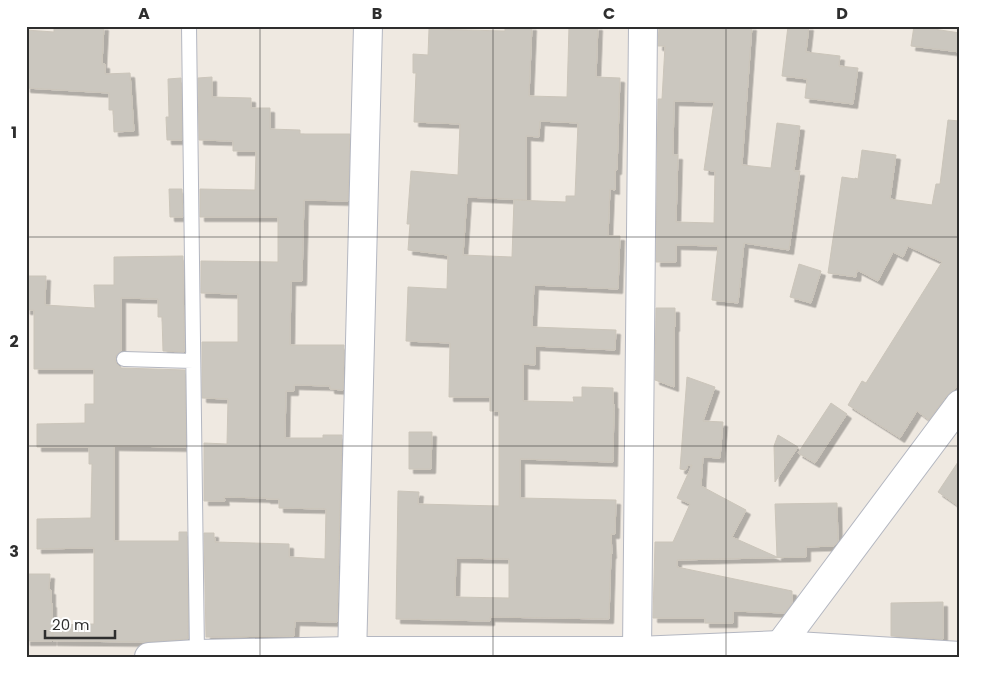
<svg xmlns="http://www.w3.org/2000/svg" width="986" height="683" viewBox="0 0 986 683" font-family="Poppins,sans-serif">
<style>
.building{fill:#cbc7bf;stroke:#cbc5ba;fill-rule:evenodd;filter:url(#shadow)}
.lines{fill:none;stroke-linecap:round;stroke-linejoin:round}
.lane-casing{stroke:#b4b7c1;stroke-width:16}
.street-casing{stroke:#b4b7c1;stroke-width:30}
.secondary-casing{stroke:#b4b7c1;stroke-width:30}
.lane{stroke:#fff;stroke-width:14}
.street{stroke:#fff;stroke-width:28}
.secondary{stroke:#fff;stroke-width:28}
.grid{fill:none;stroke:#2e2e2e;stroke-width:1;stroke-opacity:0.55}
.neatline{fill:none;stroke:#2e2e2e;stroke-width:2}
.grid-label{font-size:16px;text-anchor:middle;font-weight:bold;fill:#2e2e2e}
</style>
<defs>
<filter id="shadow"><feDropShadow dx="4.5" dy="4.5" stdDeviation="0" flood-color="#0004"/></filter>
</defs>
<rect width="100%" height="100%" fill="#efe9e1"/>
<path class="building" d="M 54,26 L 104,26 L 102,64 L 105,64 L 105,74 L 130,73 L 134,131 L 114,132 L 113,110 L 109,110 L 109,93 L 26,88 L 26,30 L 54,32 Z
M 505,26 L 532,26 L 529,96 L 567,97 L 569,26 L 598,26 L 596,77 L 620,78 L 617,170 L 615,170 L 615,190 L 610,189 L 608,236 L 620,236 L 618,289 L 534,285 L 532,327 L 616,330 L 615,350 L 535,346 L 535,365 L 523,364 L 523,401 L 574,402 L 573,397 L 582,397 L 582,387 L 613,388 L 613,404 L 614,404 L 613,462 L 520,459 L 520,498 L 616,500 L 615,534 L 611,534 L 612,554 L 611,554 L 609,619 L 490,617 L 490,621 L 396,619 L 398,491 L 419,492 L 418,504 L 499,506 L 499,411 L 490,411 L 490,397 L 449,397 L 450,343 L 406,341 L 408,287 L 447,289 L 448,255 L 408,250 L 410,224 L 407,224 L 411,171 L 458,175 L 460,124 L 414,122 L 416,73 L 413,73 L 413,54 L 428,55 L 429,29 L 505,31 ZM 540,121 L 578,123 L 575,196 L 566,196 L 566,202 L 514,200 L 512,257 L 463,255 L 467,197 L 526,200 L 526,136 L 539,137 ZM 456,558 L 509,559 L 509,598 L 455,597 Z
M 659,26 L 734,28 L 734,26 L 752,26 L 742,165 L 771,168 L 777,123 L 800,126 L 794,171 L 800,171 L 789,250 L 744,243 L 738,303 L 712,300 L 718,246 L 676,245 L 676,262 L 656,262 L 658,99 L 662,99 L 665,46 L 658,46 ZM 674,101 L 714,102 L 704,170 L 715,171 L 714,223 L 676,222 L 678,155 L 673,155 Z
M 788,26 L 809,26 L 806,52 L 840,56 L 839,66 L 858,68 L 853,104 L 805,98 L 807,79 L 782,76 Z
M 914,26 L 960,33 L 960,52 L 911,46 Z
M 212,77 L 212,97 L 251,98 L 251,108 L 270,108 L 270,129 L 300,130 L 300,134 L 350,134 L 348,201 L 304,200 L 302,281 L 291,281 L 290,345 L 344,345 L 343,390 L 330,389 L 330,386 L 294,385 L 294,391 L 286,391 L 285,438 L 323,438 L 323,435 L 342,435 L 337,622 L 295,621 L 294,636 L 206,637 L 204,533 L 214,533 L 214,538 L 215,538 L 215,542 L 289,544 L 289,557 L 325,559 L 326,509 L 279,508 L 279,499 L 266,499 L 266,498 L 224,497 L 225,501 L 204,501 L 204,443 L 227,444 L 228,399 L 202,398 L 202,342 L 238,342 L 238,294 L 201,293 L 201,261 L 278,262 L 278,217 L 200,217 L 200,189 L 255,190 L 256,151 L 233,151 L 233,141 L 199,140 L 198,78 Z
M 181,78 L 182,140 L 167,140 L 166,117 L 169,117 L 168,79 Z
M 948,120 L 960,121 L 960,382 L 954,390 L 947,395 L 929,420 L 917,411 L 900,438 L 848,405 L 862,381 L 866,383 L 942,262 L 908,246 L 903,257 L 893,252 L 878,281 L 857,270 L 856,277 L 828,273 L 842,177 L 855,179 L 855,178 L 858,179 L 862,150 L 896,155 L 890,199 L 932,205 L 936,184 L 940,184 Z
M 169,189 L 182,189 L 183,217 L 170,217 Z
M 183,256 L 184,352 L 163,351 L 162,317 L 158,317 L 158,299 L 121,298 L 121,351 L 116,355 L 115,359 L 116,363 L 121,368 L 185,370 L 186,447 L 114,446 L 114,541 L 179,541 L 179,532 L 187,532 L 188,639 L 148,642 L 53,641 L 53,625 L 94,624 L 94,548 L 37,549 L 37,519 L 91,518 L 92,464 L 89,464 L 89,447 L 37,447 L 37,424 L 85,423 L 85,404 L 94,404 L 94,369 L 34,369 L 34,310 L 26,310 L 26,276 L 46,276 L 45,305 L 95,308 L 94,285 L 114,285 L 114,257 Z
M 799,264 L 821,271 L 811,303 L 790,297 Z
M 656,308 L 675,308 L 675,327 L 674,327 L 674,387 L 655,380 Z
M 687,377 L 715,387 L 703,421 L 723,422 L 720,458 L 703,457 L 701,486 L 746,510 L 732,537 L 777,557 L 775,504 L 837,503 L 838,541 L 834,546 L 806,547 L 806,557 L 677,560 L 677,567 L 792,591 L 792,603 L 785,613 L 733,611 L 733,623 L 705,623 L 705,618 L 653,618 L 655,542 L 673,542 L 690,504 L 677,498 L 692,465 L 688,465 L 686,470 L 680,469 Z
M 831,403 L 847,414 L 815,463 L 798,453 Z
M 409,432 L 432,432 L 431,469 L 409,469 Z
M 778,435 L 798,447 L 775,482 L 774,446 Z
M 960,459 L 960,507 L 938,492 Z
M 28,574 L 50,574 L 49,590 L 51,590 L 51,603 L 52,603 L 52,641 L 26,641 L 26,591 L 28,591 Z
M 943,602 L 943,639 L 891,636 L 891,603 Z"/>
<g class="lines">
<defs>
<path id="lane" d="M 189,26 L 197,654
M 124,359 L 193,361"/>
<path id="street" d="M 780,645 L 960,404
M 637,651 L 643,26
M 352,657 L 368,26"/>
<path id="secondary" d="M 149,657 L 197,654 L 352,651 L 637,651 L 780,645 L 960,656"/>
</defs>
<use href="#lane" class="lane-casing"/>
<use href="#street" class="street-casing"/>
<use href="#secondary" class="secondary-casing"/>
<use href="#lane" class="lane"/>
<use href="#street" class="street"/>
<use href="#secondary" class="secondary"/>
</g>
<path class="grid" d="M 260,26 L 260,657M 493,26 L 493,657M 726,26 L 726,657M 26,237 L 960,237M 26,446 L 960,446"/>
<rect width="986" height="683" fill="none" stroke="#ffffff" stroke-width="55"/>
<path d="M45 630v8h70v-8" fill="none" stroke="#2e2e2e" stroke-width="2.5"/>
<text x="52" y="630" font-size="15" fill="#2e2e2e" stroke="#ffffff" stroke-width="4" paint-order="stroke">20 m</text>
<rect x="28" y="28" width="930" height="628" class="neatline"/>
<g class="grid-label">
<text x="144" y="19">A</text>
<text x="377" y="19">B</text>
<text x="609" y="19">C</text>
<text x="842" y="19">D</text>
<text x="14" y="138">1</text>
<text x="14" y="347">2</text>
<text x="14" y="557">3</text>
</g>
</svg>
